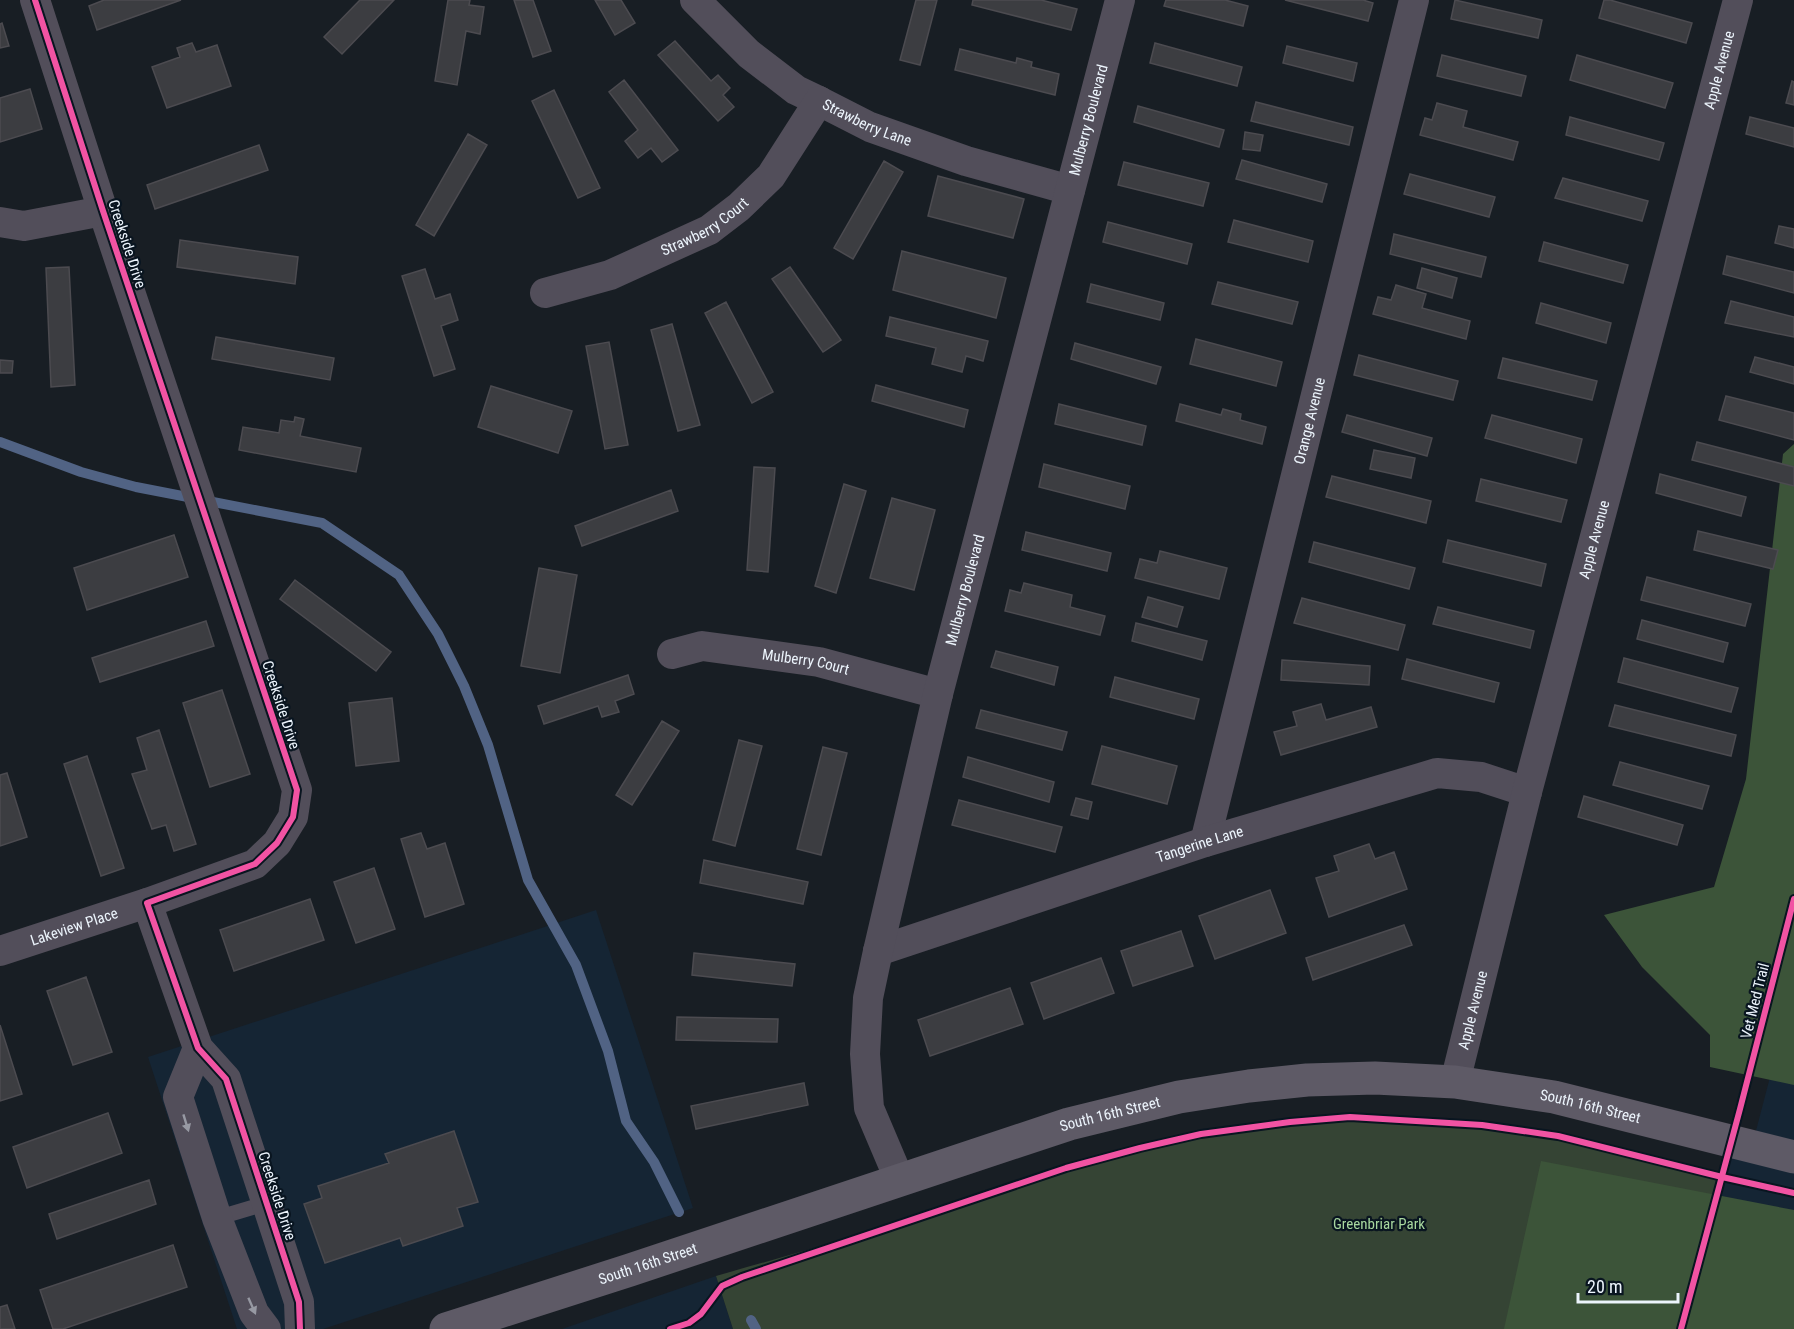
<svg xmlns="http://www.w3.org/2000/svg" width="1794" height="1329" viewBox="0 0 1794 1329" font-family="'Roboto Condensed',sans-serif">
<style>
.built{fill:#152534}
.green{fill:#354434}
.forest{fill:#3c5439}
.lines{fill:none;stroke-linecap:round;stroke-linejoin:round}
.stream{stroke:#516384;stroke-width:10}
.building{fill:#3c3d41;stroke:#4c4b50;stroke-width:1.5}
.service{stroke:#524e5a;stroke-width:15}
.minor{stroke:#524e5a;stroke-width:30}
.secondary{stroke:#5e5a66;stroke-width:33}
.cycleway-casing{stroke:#091520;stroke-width:10}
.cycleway{stroke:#f153a3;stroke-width:6}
.oneway{fill:#9799a3}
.labels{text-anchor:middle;stroke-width:4.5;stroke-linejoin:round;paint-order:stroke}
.street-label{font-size:15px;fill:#ecf4fc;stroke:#091520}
.park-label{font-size:15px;fill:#a8d89f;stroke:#091520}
</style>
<rect width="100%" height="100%" fill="#181e24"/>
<path class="built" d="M 596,910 L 693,1208 L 323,1329 L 237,1329 L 148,1057 Z
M 1794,985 L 1794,1329 L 1681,1329 L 1731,1141 L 1752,1146 Z
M 716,1276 L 733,1329 L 562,1329 Z"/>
<path class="green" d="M 1350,1117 L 1482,1125 L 1558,1136 L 1722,1177 L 1682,1329 L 733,1329 L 716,1276 C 782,1257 848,1239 913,1219 C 1009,1189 1102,1152 1201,1134 C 1250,1125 1301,1121 1350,1117 Z"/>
<path class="forest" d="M 1794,444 L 1794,1085 L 1710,1067 L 1710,1035 L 1642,967 L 1604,915 L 1714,887 L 1746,779 L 1783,454 Z
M 1541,1161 L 1794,1210 L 1794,1329 L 1504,1329 Z"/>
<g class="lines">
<path class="stream" d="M 0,442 L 81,472 L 136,487 L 322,523 L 399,575 L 438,634 L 464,686 L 488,745 L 528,880 L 576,965 L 608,1051 L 626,1121 L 654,1162 L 679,1212
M 751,1320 L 756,1329"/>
</g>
<path class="building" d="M 104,0 L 181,0 L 97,30 L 89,6 Z
M 360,0 L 394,0 L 342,54 L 324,37 Z
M 448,0 L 470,0 L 469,5 L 484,7 L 480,34 L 466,31 L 457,85 L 435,81 Z
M 514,0 L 533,0 L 551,51 L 533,57 Z
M 595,0 L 621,0 L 635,23 L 615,35 Z
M 916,0 L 937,0 L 920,65 L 900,60 Z
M 973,0 L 1041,0 L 1077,9 L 1071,30 L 972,5 Z
M 1166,0 L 1225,0 L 1248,6 L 1243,26 L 1164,6 Z
M 1285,0 L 1363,0 L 1373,3 L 1368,21 Z
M 1455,0 L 1542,20 L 1538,38 L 1451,19 Z
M 1604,0 L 1610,0 L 1692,23 L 1686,43 L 1599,18 Z
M 2,23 L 9,46 L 0,48 L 0,24 Z
M 675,41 L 711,81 L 718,75 L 730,88 L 723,95 L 734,107 L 718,121 L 658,55 Z
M 192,43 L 196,52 L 217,45 L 231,86 L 167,108 L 152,67 L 180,57 L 177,48 Z
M 1155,43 L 1242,67 L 1237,86 L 1150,63 Z
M 1287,46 L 1357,63 L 1353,81 L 1283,63 Z
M 960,49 L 1016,63 L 1017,58 L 1032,62 L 1031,67 L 1059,74 L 1055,95 L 955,70 Z
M 1442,55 L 1526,76 L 1521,96 L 1437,76 Z
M 1577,55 L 1673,83 L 1665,108 L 1570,80 Z
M 624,80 L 678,150 L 662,162 L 651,148 L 638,158 L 625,141 L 638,130 L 609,92 Z
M 1792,81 L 1794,82 L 1794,105 L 1786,103 Z
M 30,89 L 42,129 L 0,142 L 0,98 Z
M 554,90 L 600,188 L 578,198 L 532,101 Z
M 1256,102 L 1353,127 L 1349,145 L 1251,121 Z
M 1437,103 L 1467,111 L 1463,127 L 1518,142 L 1513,160 L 1420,135 L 1425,118 L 1432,120 Z
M 1138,106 L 1224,130 L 1219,147 L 1134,122 Z
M 1570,117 L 1664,143 L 1659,160 L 1566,135 Z
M 1750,117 L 1794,128 L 1794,147 L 1746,134 Z
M 1245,132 L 1263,135 L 1260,151 L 1243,149 Z
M 468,134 L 487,145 L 434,236 L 416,225 Z
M 259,145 L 268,170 L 155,209 L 147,185 Z
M 1242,160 L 1327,184 L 1322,202 L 1236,179 Z
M 884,161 L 903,172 L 853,259 L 834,248 Z
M 1124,162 L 1209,183 L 1203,206 L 1118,185 Z
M 1410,174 L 1495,197 L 1489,217 L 1404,194 Z
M 938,176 L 1024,199 L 1013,238 L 928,216 Z
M 1563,178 L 1648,201 L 1642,221 L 1555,198 Z
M 1234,220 L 1313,241 L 1308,262 L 1228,242 Z
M 1108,222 L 1192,244 L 1187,264 L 1103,242 Z
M 1779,226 L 1794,229 L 1794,248 L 1775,243 Z
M 1394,234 L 1486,257 L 1481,277 L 1390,254 Z
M 180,240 L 298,257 L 295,284 L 177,267 Z
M 1544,242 L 1628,265 L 1623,283 L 1539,261 Z
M 902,251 L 1006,278 L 996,318 L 893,290 Z
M 1727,256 L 1794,272 L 1794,293 L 1723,274 Z
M 69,267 L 75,385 L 51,387 L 46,268 Z
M 790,267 L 841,340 L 823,352 L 772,279 Z
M 1422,268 L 1457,278 L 1452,298 L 1417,288 Z
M 425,269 L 435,299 L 450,294 L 458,320 L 441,326 L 455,369 L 434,376 L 402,276 Z
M 1218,282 L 1298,302 L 1292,324 L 1212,304 Z
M 1091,284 L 1164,303 L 1160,320 L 1087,302 Z
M 1396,285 L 1426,294 L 1422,308 L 1470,321 L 1466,339 L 1373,314 L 1378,297 L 1391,300 Z
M 1731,301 L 1794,317 L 1794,337 L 1725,323 Z
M 726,302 L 773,392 L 752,403 L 705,313 Z
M 1541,303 L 1611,323 L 1606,343 L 1536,323 Z
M 890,317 L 988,341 L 983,361 L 966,356 L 962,372 L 932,364 L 936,348 L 886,336 Z
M 672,324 L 700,425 L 678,431 L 651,330 Z
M 216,337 L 334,358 L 330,380 L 212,359 Z
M 1196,339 L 1282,362 L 1276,386 L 1190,364 Z
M 609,342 L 628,445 L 605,449 L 586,346 Z
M 1075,343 L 1161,367 L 1156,384 L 1071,359 Z
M 1359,355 L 1458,381 L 1453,400 L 1354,375 Z
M 1755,357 L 1794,367 L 1794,384 L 1750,372 Z
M 1503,358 L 1597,381 L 1592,400 L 1498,378 Z
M 0,360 L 13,361 L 12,373 L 0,373 Z
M 876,385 L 968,410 L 964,427 L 872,401 Z
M 491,386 L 572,411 L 558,453 L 478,427 Z
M 1726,396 L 1794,413 L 1794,440 L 1719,420 Z
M 1059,404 L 1146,426 L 1142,445 L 1055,424 Z
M 1180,404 L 1221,415 L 1223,409 L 1241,414 L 1240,420 L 1266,427 L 1262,444 L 1176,421 Z
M 1347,415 L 1432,438 L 1427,456 L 1342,432 Z
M 1492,415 L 1582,439 L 1576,463 L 1485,438 Z
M 295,417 L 304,419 L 300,436 L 361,448 L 356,472 L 239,450 L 243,427 L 279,433 L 281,420 L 294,422 Z
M 1697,442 L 1794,467 L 1794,486 L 1692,460 Z
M 1374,450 L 1415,458 L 1411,478 L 1370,469 Z
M 1044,464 L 1130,486 L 1125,509 L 1039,487 Z
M 754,467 L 775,468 L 768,572 L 747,570 Z
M 1660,474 L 1746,497 L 1741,516 L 1656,493 Z
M 1332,476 L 1431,501 L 1426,523 L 1326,497 Z
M 1481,479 L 1567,500 L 1561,522 L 1476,501 Z
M 844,484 L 866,491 L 836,593 L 815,586 Z
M 671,490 L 678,511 L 582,546 L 575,526 Z
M 892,498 L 935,510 L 914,590 L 870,578 Z
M 1698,531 L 1778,550 L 1773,569 L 1694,550 Z
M 1026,532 L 1111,553 L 1107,571 L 1022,550 Z
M 174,535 L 188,577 L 87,610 L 74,568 Z
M 1448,540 L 1546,564 L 1541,586 L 1443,562 Z
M 1314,542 L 1415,568 L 1409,589 L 1309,562 Z
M 1160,551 L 1227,568 L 1219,599 L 1135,578 L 1140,559 L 1157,563 Z
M 539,568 L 577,575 L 560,673 L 521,666 Z
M 1647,577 L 1751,604 L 1745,626 L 1641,600 Z
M 295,580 L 391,652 L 376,671 L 280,599 Z
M 1024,583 L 1072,595 L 1070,607 L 1105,616 L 1100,635 L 1005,611 L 1010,590 L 1021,593 Z
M 1148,597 L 1183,607 L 1177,627 L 1142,617 Z
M 1302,598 L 1405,625 L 1398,650 L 1294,623 Z
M 1438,607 L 1534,631 L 1530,648 L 1433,624 Z
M 1642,620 L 1728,643 L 1723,662 L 1637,639 Z
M 206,621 L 214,646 L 100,682 L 92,658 Z
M 1136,623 L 1207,641 L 1202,660 L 1132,641 Z
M 996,651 L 1058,667 L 1054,685 L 991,667 Z
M 1624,658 L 1738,688 L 1731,712 L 1618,682 Z
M 1407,659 L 1499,683 L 1494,702 L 1402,679 Z
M 1282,660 L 1370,666 L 1369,685 L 1281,680 Z
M 628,675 L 634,694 L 615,701 L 619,712 L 602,717 L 598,706 L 544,724 L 538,706 Z
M 1115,677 L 1199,699 L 1194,719 L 1110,697 Z
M 222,690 L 250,774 L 210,787 L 183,703 Z
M 392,698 L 399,761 L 356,766 L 349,703 Z
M 1321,704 L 1326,720 L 1371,707 L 1377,727 L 1281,755 L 1274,732 L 1297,726 L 1293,712 Z
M 1615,705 L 1736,735 L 1731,756 L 1609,726 Z
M 981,710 L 1067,732 L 1062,750 L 976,728 Z
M 662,721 L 679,731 L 632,805 L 616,795 Z
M 159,730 L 196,844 L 174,851 L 166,825 L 152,829 L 132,774 L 147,770 L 137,738 Z
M 739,740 L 762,746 L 735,846 L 713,840 Z
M 1102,746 L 1177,766 L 1167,804 L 1092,784 Z
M 823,747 L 847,753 L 821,855 L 797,849 Z
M 87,756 L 124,868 L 101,876 L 64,764 Z
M 968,757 L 1054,782 L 1049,802 L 963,777 Z
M 1620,762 L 1709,786 L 1702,809 L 1613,785 Z
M 7,773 L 27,837 L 0,846 L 0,775 Z
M 1584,796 L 1683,825 L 1677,845 L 1578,817 Z
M 1076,798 L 1092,802 L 1088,819 L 1071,815 Z
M 959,800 L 1062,827 L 1055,852 L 952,825 Z
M 421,833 L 427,849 L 445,843 L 464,904 L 425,917 L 401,839 Z
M 1369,844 L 1375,859 L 1394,852 L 1407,889 L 1329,917 L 1316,878 L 1339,871 L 1334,856 Z
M 704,860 L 808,882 L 803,904 L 700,883 Z
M 374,868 L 395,929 L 356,943 L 334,882 Z
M 1270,890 L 1286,933 L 1215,959 L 1199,916 Z
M 310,899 L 324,940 L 234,971 L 220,930 Z
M 1404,925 L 1412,945 L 1313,980 L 1306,958 Z
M 1181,931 L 1193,966 L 1133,986 L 1121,951 Z
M 694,953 L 795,964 L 792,986 L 692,975 Z
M 1101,958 L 1114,993 L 1044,1019 L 1031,983 Z
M 86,977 L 112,1052 L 73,1065 L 47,991 Z
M 1010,988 L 1023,1024 L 930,1056 L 918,1020 Z
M 677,1017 L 778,1019 L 777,1042 L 676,1040 Z
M 0,1025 L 22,1094 L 0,1101 Z
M 804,1083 L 808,1105 L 696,1129 L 691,1106 Z
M 108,1113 L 122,1153 L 27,1188 L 13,1147 Z
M 454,1131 L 478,1202 L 457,1208 L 463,1226 L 403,1246 L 400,1238 L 325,1263 L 304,1204 L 322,1198 L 318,1186 L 389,1163 L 385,1154 Z
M 149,1180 L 156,1204 L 57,1239 L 49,1214 Z
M 173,1245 L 187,1287 L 63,1329 L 53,1329 L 40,1290 Z
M 7,1305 L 15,1329 L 0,1329 L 0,1307 Z"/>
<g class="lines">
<path class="service" d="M 217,1218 L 267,1203"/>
<g class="minor">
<path d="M 35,0 L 103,211 L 297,790 L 293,817 L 277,843 L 255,864 L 147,903 L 198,1048 L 226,1079 L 299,1302 L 300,1329"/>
<path id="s1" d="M 695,0 L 749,54 L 796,90 L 819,101 L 870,127 L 966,161 L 1070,190"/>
<path d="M 0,222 L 24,226 L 103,211"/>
<path id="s2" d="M 545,293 L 610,275 L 709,230 L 739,207 L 771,176 L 819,101"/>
<path id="s3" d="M 672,654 L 702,646 L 819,662 L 938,694"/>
<path id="s4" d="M 1205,842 L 1414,0"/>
<path id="s5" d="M 0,951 L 147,903"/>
<path id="s6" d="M 878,951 L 1205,842 L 1437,773 L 1481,777 L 1527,792"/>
<path d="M 198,1048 L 178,1097 L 217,1218 L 254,1313 L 266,1329"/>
<path id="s7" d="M 1455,1082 L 1527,792 L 1738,0"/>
<path id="s8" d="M 900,1181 L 869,1108 L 865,1054 L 868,998 L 878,951 L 938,694 L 1120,0"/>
</g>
<path class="secondary" id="s9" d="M 446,1329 L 630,1270 L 1069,1124 L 1179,1097 L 1249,1086 L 1307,1080 L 1375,1078 L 1455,1082 L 1554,1097 L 1794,1157"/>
<defs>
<path id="cycleway" d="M 35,0 L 103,211 L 297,790 L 293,817 L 277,843 L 255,864 L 147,903 L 198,1048 L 226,1079 L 299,1302 L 300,1329
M 670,1329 L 689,1323 L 701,1314 L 722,1286 L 742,1277 L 1066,1168 L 1140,1148 L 1201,1134 L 1290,1122 L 1350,1117 L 1482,1125 L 1558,1136 L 1722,1177 L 1794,1193
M 1681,1329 L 1740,1109 L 1794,899"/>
</defs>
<use href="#cycleway" class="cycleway-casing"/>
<use href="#cycleway" class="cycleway"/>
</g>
<defs><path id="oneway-solid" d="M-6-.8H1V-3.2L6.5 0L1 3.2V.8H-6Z" transform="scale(1.5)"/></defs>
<g class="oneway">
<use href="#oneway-solid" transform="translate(186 1123) rotate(73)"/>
<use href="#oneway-solid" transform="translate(252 1306) rotate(66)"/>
</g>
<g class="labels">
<g class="street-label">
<text dy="5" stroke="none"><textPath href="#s7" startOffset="1046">Apple Avenue</textPath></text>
<text dy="5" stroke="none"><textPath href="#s8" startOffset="1095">Mulberry Boulevard</textPath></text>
<text dy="5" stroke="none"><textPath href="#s1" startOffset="214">Strawberry Lane</textPath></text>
<text dy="5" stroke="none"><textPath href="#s2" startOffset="174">Strawberry Court</textPath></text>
<text transform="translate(127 244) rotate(72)" y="5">Creekside Drive</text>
<text dy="5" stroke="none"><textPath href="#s4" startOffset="434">Orange Avenue</textPath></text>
<text dy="5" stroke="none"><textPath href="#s7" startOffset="560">Apple Avenue</textPath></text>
<text dy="5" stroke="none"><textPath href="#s8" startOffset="609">Mulberry Boulevard</textPath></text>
<text dy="5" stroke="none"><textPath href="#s3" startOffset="136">Mulberry Court</textPath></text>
<text transform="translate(281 705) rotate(72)" y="5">Creekside Drive</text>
<text dy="5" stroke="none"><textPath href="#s6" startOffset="339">Tangerine Lane</textPath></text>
<text dy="5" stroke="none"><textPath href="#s5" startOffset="78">Lakeview Place</textPath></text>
<text transform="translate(1755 1001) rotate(-76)" y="5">Vet Med Trail</text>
<text dy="5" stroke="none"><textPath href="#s7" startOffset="74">Apple Avenue</textPath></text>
<text dy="5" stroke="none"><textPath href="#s9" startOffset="1184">South 16th Street</textPath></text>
<text dy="5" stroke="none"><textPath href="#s9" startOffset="698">South 16th Street</textPath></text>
<text transform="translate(277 1196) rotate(72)" y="5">Creekside Drive</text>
<text dy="5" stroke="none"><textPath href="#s9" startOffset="212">South 16th Street</textPath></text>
</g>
<g class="park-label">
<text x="1379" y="1229">Greenbriar Park</text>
</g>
</g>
<path d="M1578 1293v9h100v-9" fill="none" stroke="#ecf4fc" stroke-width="3"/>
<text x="1587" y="1293" font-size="18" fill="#ecf4fc" stroke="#091520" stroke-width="4.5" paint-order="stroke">20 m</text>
</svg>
